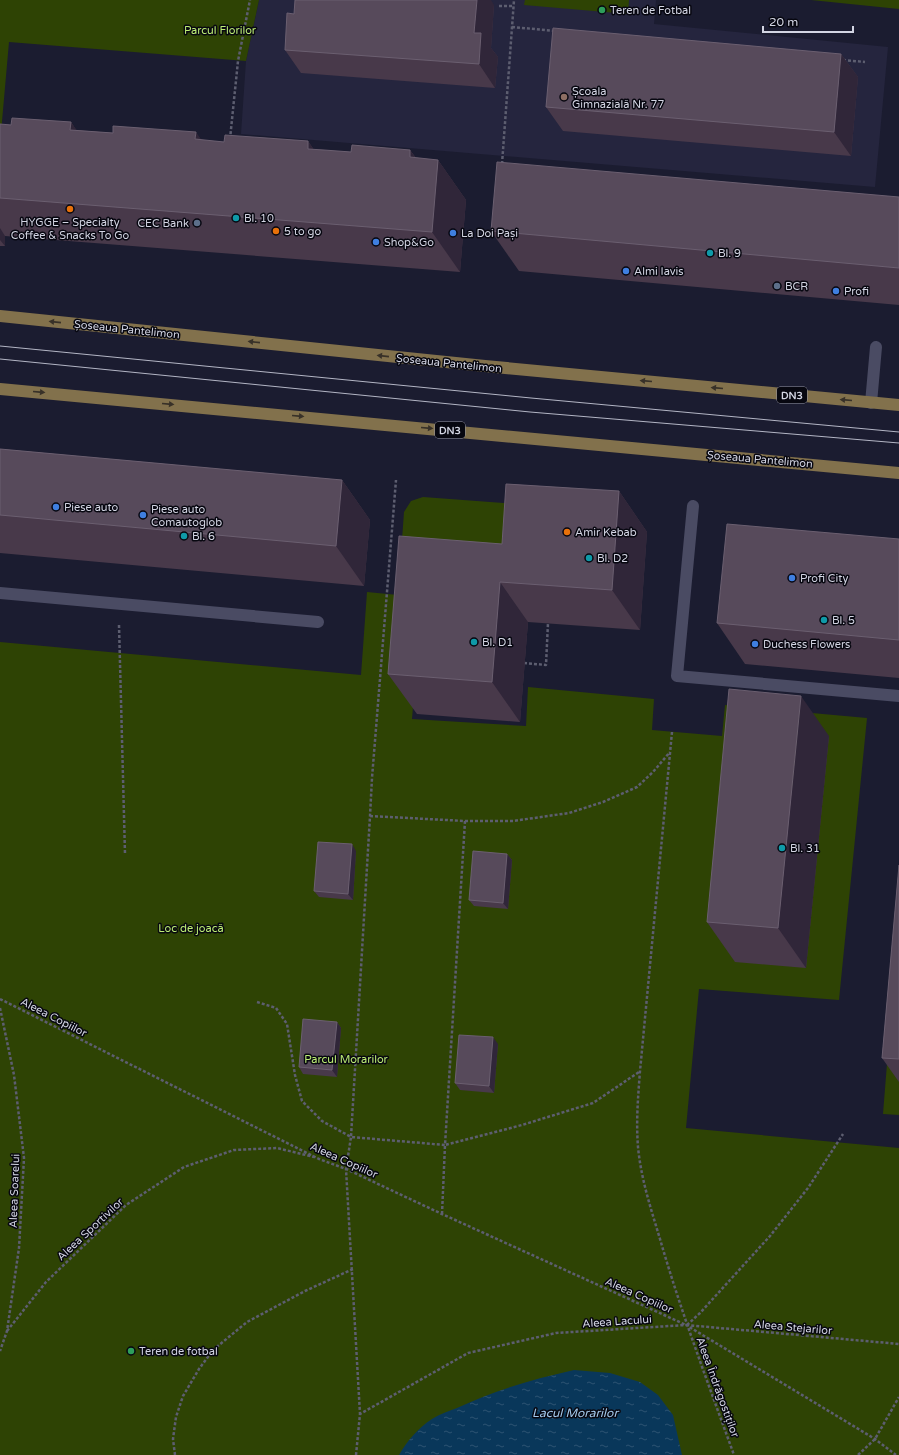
<svg xmlns="http://www.w3.org/2000/svg" width="899" height="1455" viewBox="0 0 899 1455" font-family="'Varela Round',sans-serif">
<style>
.built{fill:#25253e}
.green{fill:#2e4304}
.water{fill:url(#water-ripples)}
.lines{fill:none;stroke-linecap:round;stroke-linejoin:round}
.path{stroke:#5d5e70;stroke-width:2.5;stroke-dasharray:3 2;stroke-linecap:butt}
.lane{stroke:#4a4b63;stroke-width:12}
.primary{stroke:#82714c;stroke-width:12}
.tram{stroke:#b4b6c5;stroke-width:1}
.wall{fill:#48394a}
.shaded-wall{fill:#302639}
.building{fill:#574a5b;stroke:#6b5f70}
.oneway{fill:#383128}
.leisure-dot{fill:#2e9e5b;stroke:#070710;stroke-width:1.5}
.education-dot{fill:#8d6e63;stroke:#070710;stroke-width:1.5}
.food-dot{fill:#e8710a;stroke:#070710;stroke-width:1.5}
.culture-dot{fill:#0f9aa8;stroke:#070710;stroke-width:1.5}
.service-dot{fill:#5c6f8a;stroke:#070710;stroke-width:1.5}
.shop-dot{fill:#3f7fe0;stroke:#070710;stroke-width:1.5}
.labels{text-anchor:middle;stroke-width:3;stroke-linejoin:round;paint-order:stroke}
.shield{fill:#070710;stroke:#9697a4;stroke-width:1}
.shield-label{font-size:10px;font-weight:bold;fill:#d3d5e3}
.poi-label{font-size:11px;fill:#d3d5e3;stroke:#070710;text-anchor:start}
.park-label{font-size:11px;fill:#bdee75;stroke:#070710}
.street-label{font-size:11px;fill:#d3d5e3;stroke:#070710}
.water-label{font-size:12px;font-style:italic;fill:#a4c9ec;stroke:#070710}
</style>
<defs>
<pattern id="water-ripples" width="26" height="14" patternUnits="userSpaceOnUse"><rect width="26" height="14" fill="#09375a"/><path d="M2 4q2-2 4 0t4 0M15 11q2-2 4 0t4 0" fill="none" stroke="#2c5372"/></pattern>
</defs>
<rect width="100%" height="100%" fill="#1b1c30"/>
<path class="built" d="M 259,0 L 656,0 L 654,24 L 888,47 L 875,187 L 241,134 L 246,61 Z"/>
<path class="green" d="M 0,0 L 259,0 L 246,61 L 9,42 L 0,144 Z
M 525,0 L 629,0 L 628,14 L 524,5 Z
M 811,0 L 899,0 L 899,9 Z
M 423,497 L 531,505 L 526,580 L 424,572 L 412,719 L 526,726 L 528,687 L 654,699 L 652,730 L 722,736 L 725,705 L 867,718 L 839,1000 L 699,989 L 686,1128 L 899,1148 L 899,1455 L 0,1455 L 0,642 L 361,675 L 367,592 L 398,595 L 404,512 L 411,501 Z
M 899,913 L 899,1115 L 883,1114 Z"/>
<path class="water" d="M 574,1370 L 610,1373 L 640,1382 L 658,1395 L 673,1415 L 682,1455 L 399,1455 C 407,1441 418,1428 432,1419 C 440,1414 449,1411 457,1408 C 495,1390 534,1379 574,1370 Z"/>
<g class="lines">
<path class="path" d="M 499,6 L 514,6
M 512,27 L 556,31
M 843,60 L 865,62
M 230,139 L 238,61 L 250,0
M 502,164 L 514,0
M 119,625 L 125,854
M 524,663 L 546,665 L 548,623
M 672,732 L 640,1071 C 638,1097 636,1122 638,1147 C 641,1179 651,1209 660,1239 C 681,1312 708,1383 734,1455
M 370,816 L 465,821 L 445,1145 L 351,1137 L 370,816 L 372,778 L 396,480
M 465,821 L 513,821 L 569,813 L 603,802 L 637,787 L 653,772 L 670,752
M 0,999 L 319,1159 L 346,1169 L 442,1214 L 686,1325 L 899,1344
M 257,1002 L 276,1008 L 287,1024 L 295,1075 L 302,1101 L 322,1121 L 351,1137 L 346,1169 L 360,1414
M 0,1008 L 14,1075 L 24,1158 L 19,1248 L 7,1331 L 0,1351
M 442,1214 L 445,1145 L 522,1125 L 593,1103 L 639,1072
M 687,1325 L 700,1313 L 770,1236 L 808,1188 L 843,1134
M 7,1331 L 46,1282 L 126,1205 L 184,1167 L 234,1150 L 277,1148 L 314,1157
M 175,1455 L 173,1439 L 176,1417 L 183,1396 L 199,1369 L 213,1350 L 247,1322 L 305,1291 L 353,1269
M 356,1455 L 360,1414 L 468,1353 L 556,1333 L 686,1325 L 875,1439 L 896,1455
M 858,1455 L 875,1439 L 899,1397"/>
<path class="lane" d="M 871,403 L 876,347
M 693,506 L 677,676 L 899,696
M 0,593 L 318,622"/>
<path class="primary" d="M 0,316 L 485,366 L 899,405
M 0,389 L 899,473"/>
<path class="tram" d="M 0,346 L 531,398 L 899,432
M 0,359 L 530,412 L 899,443"/>
</g>
<path class="wall" d="M 494,5 L 491,48 L 498,57 L 495,88 L 301,73 L 285,50 L 294,14 Z
M 841,54 L 858,77 L 851,156 L 563,131 L 546,107 Z
M 71,122 L 76,130 L 224,142 L 308,141 L 314,150 L 351,152 L 410,150 L 416,158 L 438,160 L 466,200 L 460,272 L 5,236 L 5,246 L 0,246 L 0,124 L 11,125 Z
M 899,197 L 899,305 L 519,271 L 491,231 Z
M 0,449 L 342,480 L 370,520 L 364,586 L 0,553 Z
M 619,491 L 647,532 L 640,630 L 528,622 L 520,722 L 417,714 L 388,674 L 502,544 Z
M 899,539 L 899,678 L 745,664 L 717,623 Z
M 829,736 L 806,968 L 735,962 L 707,922 Z
M 356,851 L 353,900 L 319,897 L 314,891 Z
M 507,854 L 512,860 L 508,909 L 474,906 L 469,900 Z
M 899,865 L 899,1082 L 882,1058 Z
M 337,1022 L 341,1028 L 337,1077 L 303,1074 L 299,1067 Z
M 498,1044 L 494,1093 L 460,1090 L 455,1083 Z"/>
<path class="shaded-wall" d="M 477,0 L 491,0 L 494,5 L 491,48 L 498,57 L 495,88 L 479,64 L 474,33 Z
M 841,54 L 858,77 L 851,156 L 834,132 Z
M 71,122 L 99,162 L 70,130 Z
M 196,132 L 224,173 L 195,139 Z
M 308,141 L 336,182 L 308,149 Z
M 410,150 L 436,187 L 438,160 L 466,200 L 460,272 L 432,232 L 410,157 Z
M 0,228 L 5,236 L 5,246 L 0,240 Z
M 342,480 L 370,520 L 364,586 L 336,546 Z
M 619,491 L 647,532 L 640,630 L 612,590 Z
M 500,582 L 528,622 L 520,722 L 492,682 Z
M 801,696 L 829,736 L 806,968 L 778,928 Z
M 352,844 L 356,851 L 353,900 L 348,894 Z
M 507,854 L 512,860 L 508,909 L 503,903 Z
M 337,1022 L 341,1028 L 337,1077 L 332,1070 Z
M 493,1037 L 498,1044 L 494,1093 L 489,1086 Z"/>
<path class="building" d="M 295,0 L 477,0 L 474,33 L 481,33 L 479,64 L 285,50 L 287,13 L 294,14 Z
M 553,28 L 841,54 L 834,132 L 546,107 Z
M 12,118 L 71,122 L 70,130 L 113,133 L 113,126 L 196,132 L 195,139 L 224,142 L 225,135 L 308,141 L 308,149 L 324,150 L 351,152 L 352,145 L 410,150 L 410,157 L 438,160 L 432,232 L 0,198 L 0,124 L 11,125 Z
M 497,162 L 899,197 L 899,268 L 491,231 Z
M 0,449 L 342,480 L 336,546 L 0,515 Z
M 506,484 L 619,491 L 612,590 L 500,582 L 492,682 L 388,674 L 399,536 L 502,544 Z
M 727,524 L 899,539 L 899,640 L 717,623 Z
M 729,689 L 801,696 L 778,928 L 707,922 Z
M 318,842 L 352,844 L 348,894 L 314,891 Z
M 473,851 L 507,854 L 503,903 L 469,900 Z
M 899,865 L 899,1059 L 882,1058 Z
M 303,1019 L 337,1022 L 332,1070 L 299,1067 Z
M 459,1035 L 493,1037 L 489,1086 L 455,1083 Z"/>
<defs><path id="oneway-solid" d="M-6-.8H1V-3.2L6.5 0L1 3.2V.8H-6Z"/></defs>
<g class="oneway">
<use href="#oneway-solid" transform="translate(55 322) rotate(-174)"/>
<use href="#oneway-solid" transform="translate(254 342) rotate(-174)"/>
<use href="#oneway-solid" transform="translate(383 356) rotate(-174)"/>
<use href="#oneway-solid" transform="translate(646 381) rotate(-175)"/>
<use href="#oneway-solid" transform="translate(717 388) rotate(-175)"/>
<use href="#oneway-solid" transform="translate(39 392) rotate(5)"/>
<use href="#oneway-solid" transform="translate(846 400) rotate(-175)"/>
<use href="#oneway-solid" transform="translate(168 404) rotate(5)"/>
<use href="#oneway-solid" transform="translate(298 416) rotate(5)"/>
<use href="#oneway-solid" transform="translate(427 428) rotate(5)"/>
</g>
<g class="leisure-dot">
<circle cx="602" cy="10" r="4"/>
<circle cx="131" cy="1351" r="4"/>
</g>
<circle class="education-dot" cx="564" cy="97" r="4"/>
<g class="food-dot">
<circle cx="70" cy="209" r="4"/>
<circle cx="276" cy="231" r="4"/>
<circle cx="567" cy="532" r="4"/>
</g>
<g class="culture-dot">
<circle cx="236" cy="218" r="4"/>
<circle cx="710" cy="253" r="4"/>
<circle cx="184" cy="536" r="4"/>
<circle cx="589" cy="558" r="4"/>
<circle cx="824" cy="620" r="4"/>
<circle cx="474" cy="642" r="4"/>
<circle cx="782" cy="848" r="4"/>
</g>
<g class="service-dot">
<circle cx="197" cy="223" r="4"/>
<circle cx="777" cy="286" r="4"/>
</g>
<g class="shop-dot">
<circle cx="453" cy="233" r="4"/>
<circle cx="376" cy="242" r="4"/>
<circle cx="626" cy="271" r="4"/>
<circle cx="836" cy="291" r="4"/>
<circle cx="56" cy="507" r="4"/>
<circle cx="143" cy="515" r="4"/>
<circle cx="792" cy="578" r="4"/>
<circle cx="755" cy="644" r="4"/>
</g>
<g class="labels">
<g class="shield">
<rect x="777" y="387" width="30" height="16" rx="3"/>
<rect x="435" y="422" width="30" height="16" rx="3"/>
</g>
<g class="shield-label">
<text x="792" y="399">DN3</text>
<text x="450" y="434">DN3</text>
</g>
<g class="poi-label">
<text x="610" y="14">Teren de Fotbal</text>
<text x="572" y="95">Școala<tspan x="572" dy="13">Gimnazială Nr. 77</tspan></text>
<text x="244" y="222">Bl. 10</text>
<text x="70" y="226" text-anchor="middle">HYGGE – Specialty<tspan x="70" dy="13">Coffee &amp; Snacks To Go</tspan></text>
<text x="189" y="227" text-anchor="end">CEC Bank</text>
<text x="284" y="235">5 to go</text>
<text x="461" y="237">La Doi Pași</text>
<text x="384" y="246">Shop&amp;Go</text>
<text x="718" y="257">Bl. 9</text>
<text x="634" y="275">Almi Iavis</text>
<text x="785" y="290">BCR</text>
<text x="844" y="295">Profi</text>
<text x="64" y="511">Piese auto</text>
<text x="151" y="513">Piese auto<tspan x="151" dy="13">Comautoglob</tspan></text>
<text x="575" y="536">Amir Kebab</text>
<text x="192" y="540">Bl. 6</text>
<text x="597" y="562">Bl. D2</text>
<text x="800" y="582">Profi City</text>
<text x="832" y="624">Bl. 5</text>
<text x="482" y="646">Bl. D1</text>
<text x="763" y="648">Duchess Flowers</text>
<text x="790" y="852">Bl. 31</text>
<text x="139" y="1355">Teren de fotbal</text>
</g>
<g class="park-label">
<text x="220" y="34">Parcul Florilor</text>
<text x="191" y="932">Loc de joacă</text>
<text x="346" y="1063">Parcul Morarilor</text>
</g>
<g class="street-label">
<text transform="translate(127 329) rotate(6)" y="4">Șoseaua Pantelimon</text>
<text transform="translate(449 363) rotate(6)" y="4">Șoseaua Pantelimon</text>
<text transform="translate(760 459) rotate(5)" y="4">Șoseaua Pantelimon</text>
<text transform="translate(54 1017) rotate(27)" y="4">Aleea Copiilor</text>
<text transform="translate(344 1160) rotate(24)" y="4">Aleea Copiilor</text>
<text transform="translate(14 1191) rotate(-88)" y="4">Aleea Soarelui</text>
<text transform="translate(90 1229) rotate(-43)" y="4">Aleea Sportivilor</text>
<text transform="translate(639 1295) rotate(24)" y="4">Aleea Copiilor</text>
<text transform="translate(617 1321) rotate(-4)" y="4">Aleea Lacului</text>
<text transform="translate(793 1327) rotate(5)" y="4">Aleea Stejarilor</text>
<text transform="translate(718 1387) rotate(70)" y="4">Aleea Îndrăgostiților</text>
</g>
<g class="water-label">
<text x="575" y="1417">Lacul Morarilor</text>
</g>
</g>
<path d="M763 26v6h90v-6" fill="none" stroke="#d3d5e3" stroke-width="2"/>
<text x="769" y="26" font-size="12" fill="#d3d5e3" stroke="#070710" stroke-width="3" paint-order="stroke">20 m</text>
</svg>
